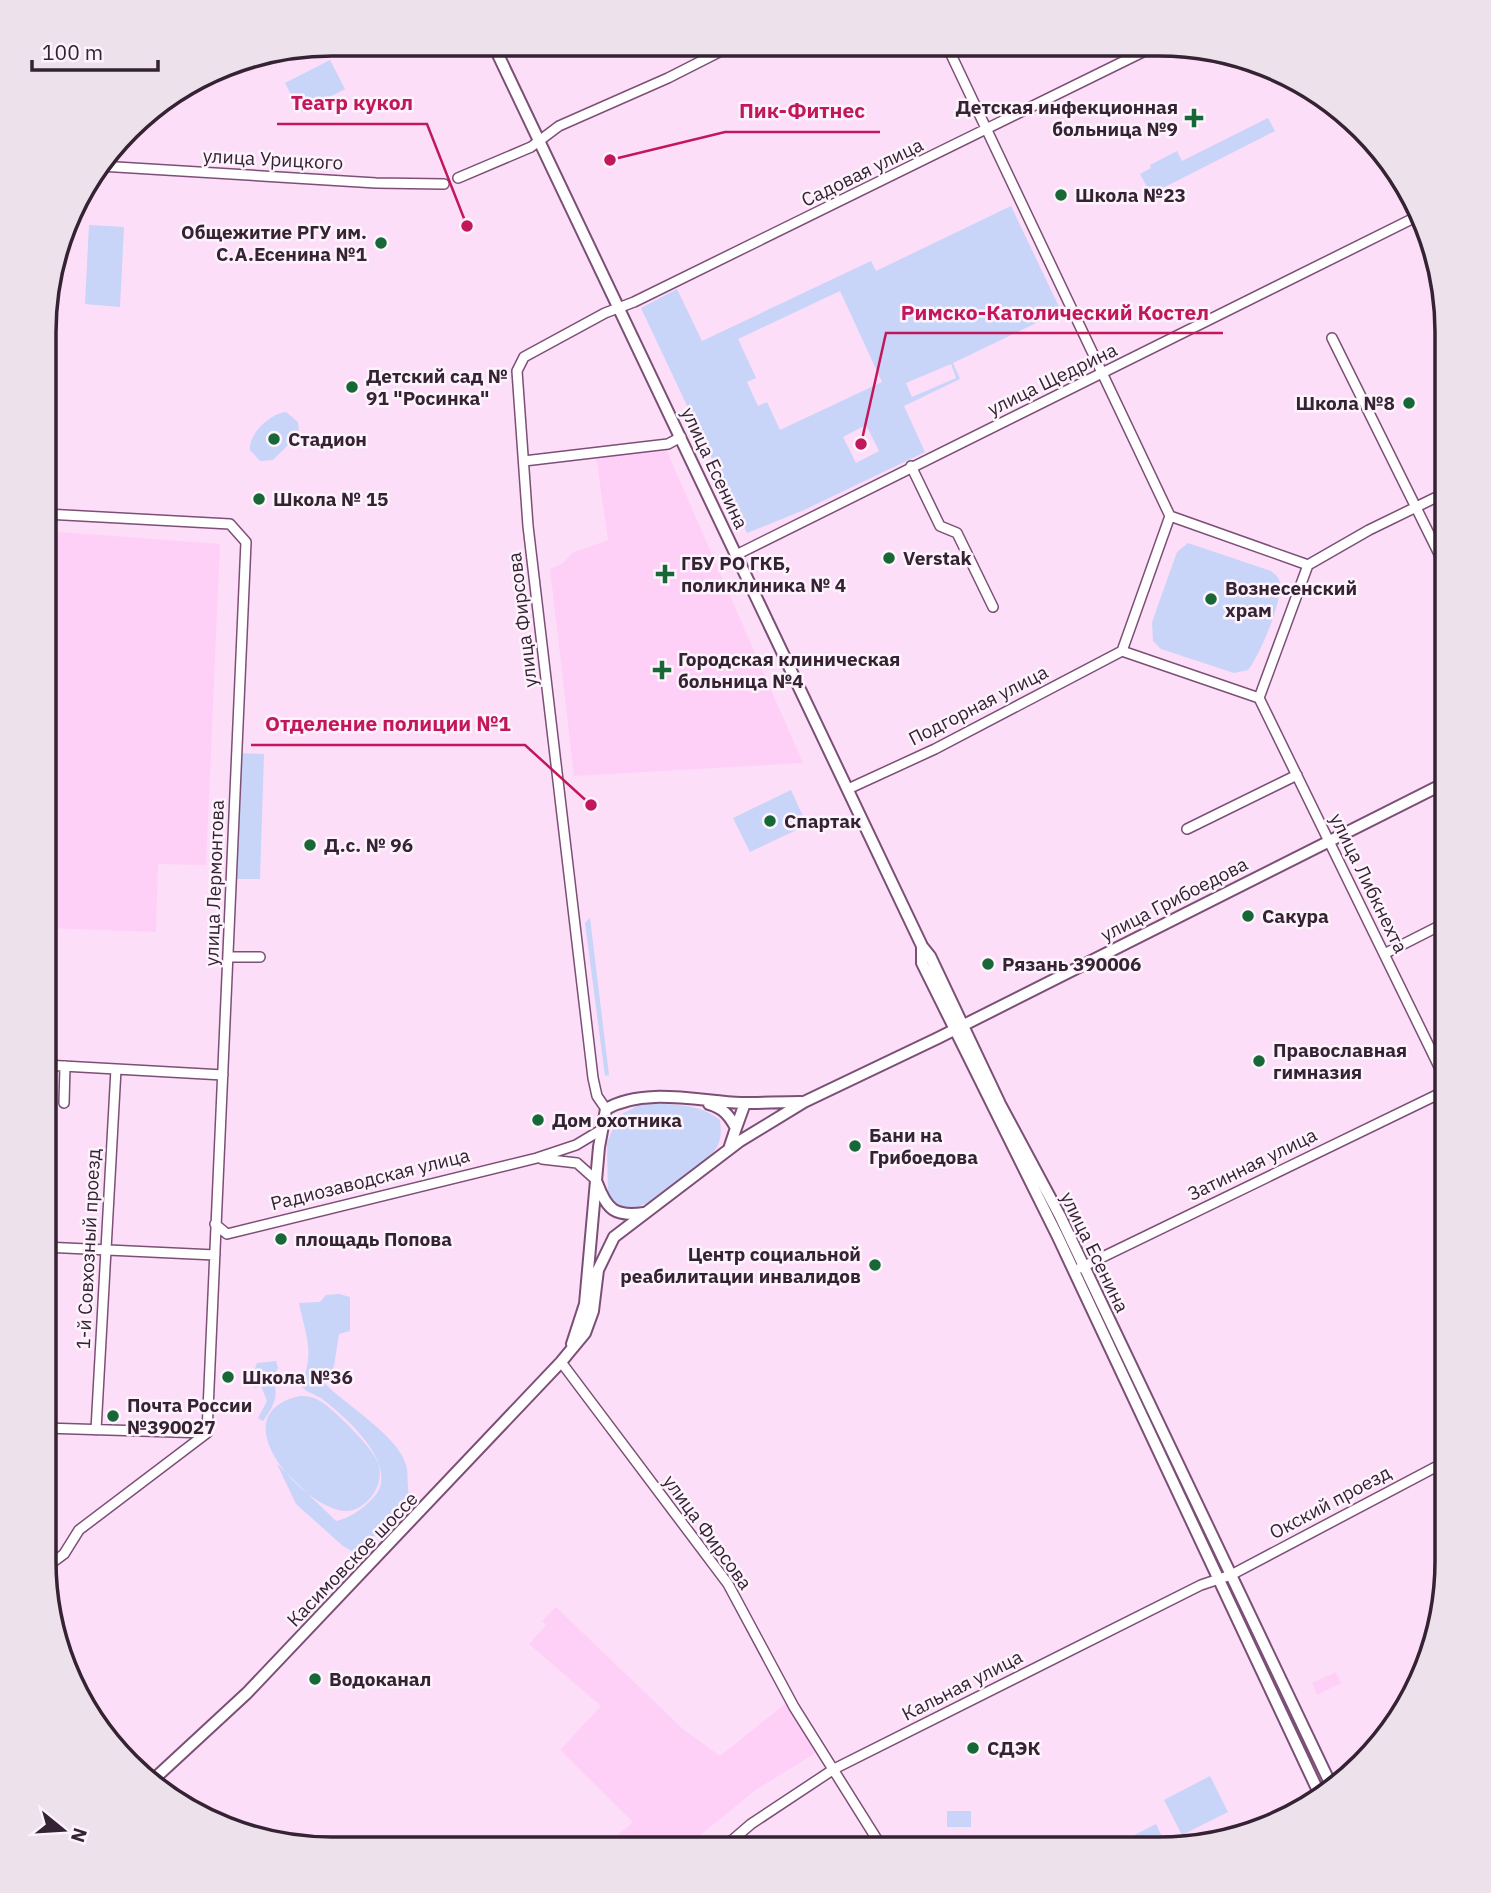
<svg xmlns="http://www.w3.org/2000/svg" width="1491" height="1893" viewBox="0 0 1491 1893" font-family="'IBM Plex Sans',sans-serif">
<style>
.built{fill:#ffd0f7}
.green{fill:#c8d4f8;fill-rule:evenodd}
.lines{fill:none;stroke-linecap:round;stroke-linejoin:round}
.minor-casing{stroke:#7c4f76;stroke-width:12}
.major-casing{stroke:#7c4f76;stroke-width:14}
.minor{stroke:#fff;stroke-width:9}
.major{stroke:#fff;stroke-width:10}
.poi-dot{fill:#186736;stroke:#fdf3fc;stroke-width:2.5}
.labels{text-anchor:middle;stroke-width:5;stroke-linejoin:round;paint-order:stroke}
.poi-label{font-size:19px;font-weight:bold;fill:#352233;stroke:#fdf3fc;text-anchor:start}
.street-label{font-size:19px;fill:#352233;stroke:#fdf3fc}
.rim{fill:none;stroke:#352233;stroke-width:3.5}
.leader{fill:none;stroke:#c2185b;stroke-width:2.5}
.callout-dot{fill:#c2185b;stroke:#fdf3fc;stroke-width:2.5}
.callout-label{font-size:21px;text-anchor:middle;font-weight:bold;fill:#c2185b;stroke:#fdf3fc;stroke-width:5;stroke-linejoin:round;paint-order:stroke}
</style>
<rect width="100%" height="100%" fill="#fddef8"/>
<path class="built" d="M 666,449 L 803,763 L 574,776 L 550,569 L 563,563 L 572,553 L 608,540 L 596,456 Z
M 46,531 L 220,544 L 206,865 L 158,864 L 156,932 L 45,928 Z
M 556,1607 L 684,1730 L 720,1756 L 786,1703 L 815,1746 L 814,1754 L 757,1789 L 683,1849 L 601,1849 L 633,1822 L 560,1750 L 601,1706 L 529,1644 L 546,1625 L 542,1621 Z
M 1336,1672 L 1341,1683 L 1317,1695 L 1312,1683 Z"/>
<path class="green" d="M 330,60 L 345,89 L 300,112 L 285,83 Z
M 1268,118 L 1275,131 L 1151,194 L 1140,174 L 1151,168 L 1150,165 L 1177,151 L 1182,161 Z
M 1011,206 L 1061,311 L 953,363 L 960,379 L 904,406 L 925,452 L 804,510 L 747,533 L 641,308 L 677,289 L 702,341 L 871,261 L 876,271 ZM 840,291 L 882,382 L 780,430 L 767,402 L 758,406 L 747,382 L 756,378 L 738,339 ZM 951,364 L 956,378 L 912,397 L 906,383 ZM 866,425 L 879,451 L 856,463 L 843,437 Z
M 89,225 L 124,227 L 120,307 L 85,304 Z
M 286,412 L 298,422 L 299,434 L 273,460 L 260,461 L 250,450 C 248,434 271,413 286,412 Z
M 1188,543 L 1271,571 C 1276,575 1280,578 1280,585 C 1282,602 1259,657 1248,670 L 1234,673 L 1161,649 L 1153,641 L 1152,622 L 1177,552 Z
M 239,753 L 264,754 L 260,879 L 235,879 Z
M 791,790 L 807,825 L 750,852 L 733,818 Z
M 590,918 L 609,1075 L 605,1076 L 585,923 Z
M 643,1103 C 670,1105 698,1102 720,1120 C 721,1130 722,1137 717,1147 C 705,1165 648,1210 627,1209 L 608,1198 L 607,1143 L 618,1116 Z
M 339,1294 L 350,1297 L 350,1331 L 339,1334 L 334,1366 L 324,1383 C 345,1404 399,1437 406,1465 C 409,1474 406,1486 410,1498 L 357,1554 L 343,1546 L 296,1504 L 277,1464 L 336,1521 C 350,1518 363,1509 373,1498 C 403,1467 345,1416 321,1398 C 314,1394 308,1393 302,1387 C 314,1347 307,1341 299,1303 L 320,1302 L 326,1295 Z
M 276,1361 L 278,1368 L 272,1380 C 281,1395 272,1408 263,1421 L 258,1418 L 267,1401 L 261,1386 L 254,1388 L 251,1380 L 257,1363 Z
M 300,1396 C 307,1396 314,1397 320,1401 C 334,1409 373,1448 378,1463 C 385,1482 371,1504 353,1510 C 317,1523 212,1415 300,1396 Z
M 1210,1776 L 1228,1812 L 1182,1835 L 1164,1800 Z
M 947,1811 L 971,1811 L 971,1827 L 947,1827 Z
M 1156,1824 L 1168,1849 L 1117,1849 L 1128,1842 L 1127,1839 Z"/>
<g class="lines">
<defs>
<path id="minor" d="M 947,46 L 1170,516 L 1122,651 L 1259,698 L 1308,565 L 1170,516
M 100,166 L 376,183 L 444,184
M 458,178 L 531,147 L 559,126 L 668,78 L 733,45
M 1332,338 L 1447,570
M 524,461 L 668,444 L 681,437
M 911,466 L 940,526 L 957,533 L 993,607
M 46,514 L 230,524 L 246,542 L 207,1433
M 736,555 L 1420,215
M 1308,565 L 1369,530 L 1447,492
M 1259,698 L 1447,1083
M 848,789 L 935,749 L 1122,651
M 1187,829 L 1297,775
M 1384,954 L 1447,922
M 228,957 L 260,957
M 45,1065 L 223,1075
M 64,1103 L 65,1066
M 606,1109 L 597,1096 L 593,1078 L 528,526 L 517,371 L 524,357 L 605,313 L 634,302 L 1155,46
M 542,1159 L 577,1163 L 596,1180
M 215,1224 L 227,1234 L 537,1158 L 576,1145 L 601,1130
M 44,1247 L 215,1255
M 1080,1268 L 1447,1090
M 561,1362 L 728,1584 L 794,1707 L 883,1849
M 44,1428 L 207,1433
M 96,1430 L 116,1069
M 45,1568 L 64,1554 L 79,1530 L 207,1433
M 722,1849 L 751,1824 L 834,1769 L 1201,1585 L 1231,1575 L 1447,1461"/>
<path id="major" d="M 493,44 L 922,946 L 930,956 L 1000,1104 L 1060,1216 L 1331,1785
M 922,946 L 922,963 L 1058,1237 L 1320,1795
M 709,1104 C 723,1108 729,1115 736,1128 L 730,1146
M 736,1128 L 745,1103
M 597,1183 C 607,1210 615,1217 644,1213
M 572,1344 L 585,1304 L 599,1147 L 606,1109 C 644,1087 698,1101 741,1103 C 761,1103 781,1102 801,1102
M 153,1780 L 247,1693 L 561,1362 L 585,1333 L 593,1311 L 598,1270 L 614,1237 L 740,1141 L 804,1102 L 938,1038 L 1447,782"/>
</defs>
<use href="#minor" class="minor-casing"/>
<use href="#major" class="major-casing"/>
<use href="#minor" class="minor"/>
<use href="#major" class="major"/>
</g>
<g class="poi-dot">
<path d="M1190.5 107.5h7v7h7v7h-7v7h-7v-7h-7v-7h7z"/>
<circle cx="1061" cy="195" r="7"/>
<circle cx="381" cy="243" r="7"/>
<circle cx="352" cy="387" r="7"/>
<circle cx="1409" cy="403" r="7"/>
<circle cx="274" cy="439" r="7"/>
<circle cx="259" cy="499" r="7"/>
<circle cx="889" cy="558" r="7"/>
<path d="M661.5 563.5h7v7h7v7h-7v7h-7v-7h-7v-7h7z"/>
<circle cx="1211" cy="599" r="7"/>
<path d="M658.5 659.5h7v7h7v7h-7v7h-7v-7h-7v-7h7z"/>
<circle cx="770" cy="821" r="7"/>
<circle cx="310" cy="845" r="7"/>
<circle cx="1248" cy="916" r="7"/>
<circle cx="988" cy="964" r="7"/>
<circle cx="1259" cy="1061" r="7"/>
<circle cx="538" cy="1120" r="7"/>
<circle cx="855" cy="1146" r="7"/>
<circle cx="281" cy="1239" r="7"/>
<circle cx="875" cy="1265" r="7"/>
<circle cx="228" cy="1377" r="7"/>
<circle cx="113" cy="1416" r="7"/>
<circle cx="315" cy="1679" r="7"/>
<circle cx="973" cy="1748" r="7"/>
</g>
<g class="labels">
<g class="poi-label">
<text x="1178" y="114" text-anchor="end">Детская инфекционная<tspan x="1178" dy="22">больница №9</tspan></text>
<text x="1075" y="202">Школа №23</text>
<text x="367" y="239" text-anchor="end">Общежитие РГУ им.<tspan x="367" dy="22">С.А.Есенина №1</tspan></text>
<text x="366" y="383">Детский сад №<tspan x="366" dy="22">91 "Росинка"</tspan></text>
<text x="1395" y="410" text-anchor="end">Школа №8</text>
<text x="288" y="446">Стадион</text>
<text x="273" y="506">Школа № 15</text>
<text x="903" y="565">Verstak</text>
<text x="681" y="570">ГБУ РО ГКБ,<tspan x="681" dy="22">поликлиника № 4</tspan></text>
<text x="1225" y="595">Вознесенский<tspan x="1225" dy="22">храм</tspan></text>
<text x="678" y="666">Городская клиническая<tspan x="678" dy="22">больница №4</tspan></text>
<text x="784" y="828">Спартак</text>
<text x="324" y="852">Д.с. № 96</text>
<text x="1262" y="923">Сакура</text>
<text x="1002" y="971">Рязань 390006</text>
<text x="1273" y="1057">Православная<tspan x="1273" dy="22">гимназия</tspan></text>
<text x="552" y="1127">Дом охотника</text>
<text x="869" y="1142">Бани на<tspan x="869" dy="22">Грибоедова</tspan></text>
<text x="295" y="1246">площадь Попова</text>
<text x="861" y="1261" text-anchor="end">Центр социальной<tspan x="861" dy="22">реабилитации инвалидов</tspan></text>
<text x="242" y="1384">Школа №36</text>
<text x="127" y="1412">Почта России<tspan x="127" dy="22">№390027</tspan></text>
<text x="329" y="1686">Водоканал</text>
<text x="987" y="1755">СДЭК</text>
</g>
<g class="street-label">
<text transform="translate(273 159) rotate(3)" y="7">улица Урицкого</text>
<text transform="translate(862 172) rotate(-26)" y="7">Садовая улица</text>
<text transform="translate(1052 379) rotate(-26)" y="7">улица Щедрина</text>
<text transform="translate(715 468) rotate(65)" y="7">улица Есенина</text>
<text transform="translate(522 620) rotate(-97)" y="7">улица Фирсова</text>
<text transform="translate(978 705) rotate(-27)" y="7">Подгорная улица</text>
<text transform="translate(214 883) rotate(-88)" y="7">улица Лермонтова</text>
<text transform="translate(1369 883) rotate(64)" y="7">улица Либкнехта</text>
<text transform="translate(1174 899) rotate(-27)" y="7">улица Грибоедова</text>
<text transform="translate(1252 1164) rotate(-26)" y="7">Затинная улица</text>
<text transform="translate(370 1179) rotate(-14)" y="7">Радиозаводская улица</text>
<text transform="translate(88 1249) rotate(-87)" y="7">1-й Совхозный проезд</text>
<text transform="translate(1095 1252) rotate(64)" y="7">улица Есенина</text>
<text transform="translate(1330 1502) rotate(-28)" y="7">Окский проезд</text>
<text transform="translate(708 1532) rotate(54)" y="7">улица Фирсова</text>
<text transform="translate(352 1559) rotate(-46)" y="7">Касимовское шоссе</text>
<text transform="translate(962 1685) rotate(-27)" y="7">Кальная улица</text>
</g>
</g>
<path d="M0 0H1491V1893H0ZM332 56H1159A276 276 0 0 1 1435 332V1561A276 276 0 0 1 1159 1837H332A276 276 0 0 1 56 1561V332A276 276 0 0 1 332 56Z" fill="#ede2ec" fill-rule="evenodd"/>
<path class="rim" d="M332 56H1159A276 276 0 0 1 1435 332V1561A276 276 0 0 1 1159 1837H332A276 276 0 0 1 56 1561V332A276 276 0 0 1 332 56Z"/>
<path class="leader" d="M467 226L427 124H277M610 160L725 132H880M861 444L886 333H1223M591 805L525 745H251"/>
<g class="callout-dot">
<circle cx="467" cy="226" r="7"/>
<circle cx="610" cy="160" r="7"/>
<circle cx="861" cy="444" r="7"/>
<circle cx="591" cy="805" r="7"/>
</g>
<g class="callout-label">
<text x="352" y="110">Театр кукол</text>
<text x="802" y="118">Пик-Фитнес</text>
<text x="1055" y="320">Римско-Католический Костел</text>
<text x="388" y="731">Отделение полиции №1</text>
</g>
<g transform="translate(63 1830) rotate(108)" stroke="#fdf3fc" stroke-width="5" paint-order="stroke">
<path d="M0-5L12 26L0 18L-12 26Z" fill="#352233"/>
<text y="-10" font-size="19" font-weight="bold" text-anchor="middle" fill="#352233">N</text>
</g>
<path d="M32 60v10h126v-10" fill="none" stroke="#352233" stroke-width="3.5"/>
<text x="42" y="60" font-size="21" fill="#352233" stroke="#fdf3fc" stroke-width="5" paint-order="stroke">100 m</text>
</svg>
